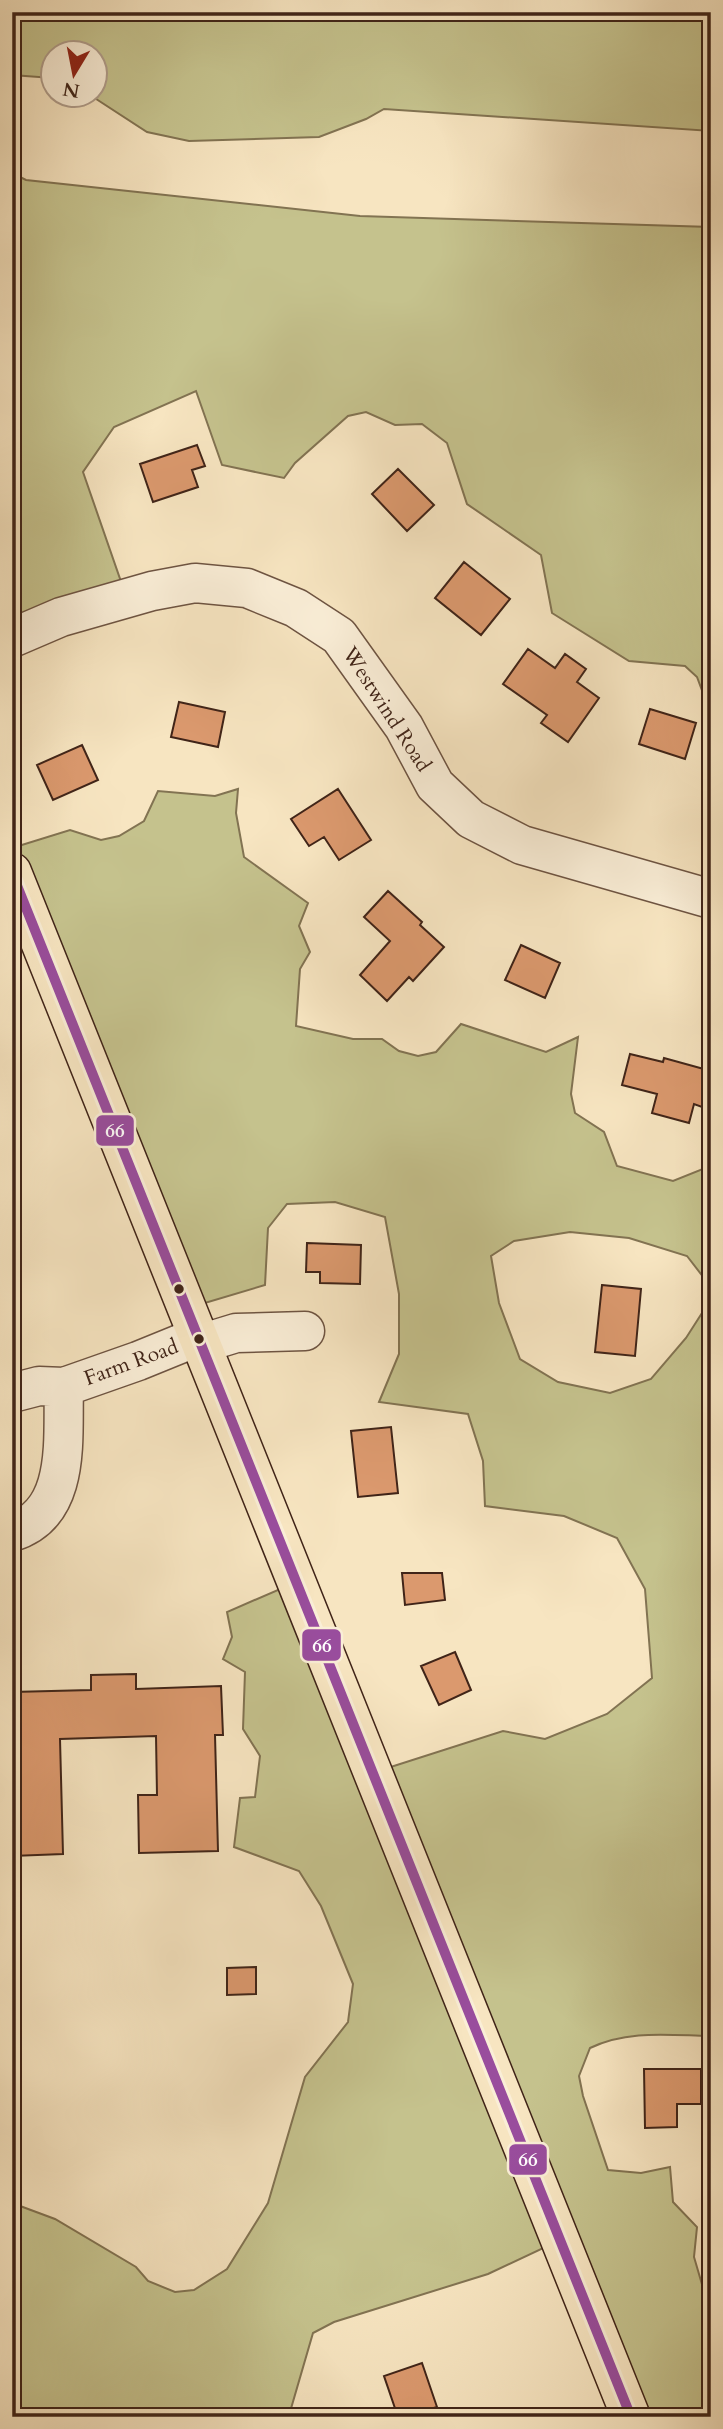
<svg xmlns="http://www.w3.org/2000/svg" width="723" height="2429" viewBox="0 0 723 2429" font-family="Cardo,serif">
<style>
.green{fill:#c5c28d;stroke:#827352;stroke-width:2}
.building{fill:#db996e;stroke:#402418;stroke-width:2}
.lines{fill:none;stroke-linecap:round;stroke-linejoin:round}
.minor-casing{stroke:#6e5442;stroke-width:41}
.major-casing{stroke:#402418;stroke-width:41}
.minor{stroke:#faeed7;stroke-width:38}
.major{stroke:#f7e5c1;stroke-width:38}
.bus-1-casing{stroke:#faeed7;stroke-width:16}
.bus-1{stroke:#994d9d;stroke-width:10}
.bus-dot{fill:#402418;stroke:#faeed7;stroke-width:2.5}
.labels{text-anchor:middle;stroke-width:7;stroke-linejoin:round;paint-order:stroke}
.street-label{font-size:21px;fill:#402418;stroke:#faeed7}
.line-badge{stroke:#faeed7;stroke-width:2.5}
.badge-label{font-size:19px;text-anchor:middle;font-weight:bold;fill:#fff}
</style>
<rect width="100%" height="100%" fill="#f7e5c1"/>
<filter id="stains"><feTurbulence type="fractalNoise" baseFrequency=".00286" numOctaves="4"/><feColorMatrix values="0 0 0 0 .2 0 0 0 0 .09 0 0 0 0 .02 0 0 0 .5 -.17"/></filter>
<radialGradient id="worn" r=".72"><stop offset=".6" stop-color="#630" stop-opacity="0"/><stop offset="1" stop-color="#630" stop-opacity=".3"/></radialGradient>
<path class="green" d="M 12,12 L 711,12 L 711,131 L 384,109 L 366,119 L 319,137 L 189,141 L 147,132 L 90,95 L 94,94 L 94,52 L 52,52 L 52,78 L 12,75 Z
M 12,173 L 26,180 L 360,216 L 711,227 L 711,697 L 703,693 L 697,677 L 685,666 L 629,661 L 552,613 L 541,555 L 467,504 L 447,443 L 422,424 L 395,425 L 366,412 L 348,416 L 295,463 L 284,478 L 222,465 L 196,391 L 114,427 L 83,472 L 127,599 L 12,640 Z
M 238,789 L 236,813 L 244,857 L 308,903 L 299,926 L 310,952 L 300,969 L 296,1026 L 353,1039 L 382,1039 L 399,1051 L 418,1056 L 436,1052 L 461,1024 L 546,1052 L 578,1037 L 571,1094 L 575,1113 L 604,1132 L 617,1166 L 673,1181 L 703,1169 L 711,1157 L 711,1287 L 687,1256 L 629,1238 L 570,1232 L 514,1241 L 491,1256 L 499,1303 L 520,1359 L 558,1382 L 610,1393 L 651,1379 L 686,1338 L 711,1299 L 711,2038 L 708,2036 C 667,2035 627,2030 590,2048 L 579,2076 L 583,2096 L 608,2170 L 641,2173 L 670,2167 L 673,2202 L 697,2227 L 694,2257 L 711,2315 L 711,2417 L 632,2417 L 558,2241 L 488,2274 L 334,2322 L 313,2333 L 290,2412 L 292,2417 L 12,2417 L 12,2203 L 55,2219 L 136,2267 L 148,2281 L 175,2292 L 194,2290 L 227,2269 L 268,2203 L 305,2077 L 348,2022 L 353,1984 L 321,1906 L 299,1871 L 234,1847 L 240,1798 L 255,1797 L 260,1756 L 243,1729 L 245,1672 L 223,1659 L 232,1637 L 227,1612 L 294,1583 L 372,1773 L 503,1731 L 545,1739 L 607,1714 L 652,1678 L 645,1589 L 617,1538 L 564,1516 L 485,1506 L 483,1461 L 468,1414 L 379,1402 L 399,1354 L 399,1294 L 385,1217 L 335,1202 L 287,1204 L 268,1228 L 265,1285 L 188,1308 L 12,876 L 12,848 L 70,830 L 101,840 L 119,836 L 144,821 L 158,791 L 215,796 Z"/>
<path class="building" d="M 197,445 L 205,466 L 192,470 L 198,487 L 153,502 L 140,464 Z
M 398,469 L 434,505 L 407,531 L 372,494 Z
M 464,562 L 510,599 L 481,635 L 435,598 Z
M 528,649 L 555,668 L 565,654 L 586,669 L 577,682 L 599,698 L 568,742 L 541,723 L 547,715 L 503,684 Z
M 179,702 L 225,712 L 218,747 L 171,737 Z
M 650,709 L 696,723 L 685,759 L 639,744 Z
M 82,745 L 98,780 L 53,800 L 37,765 Z
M 338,789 L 371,840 L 339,860 L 324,837 L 309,846 L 291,819 Z
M 388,891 L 422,922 L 420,925 L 444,947 L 413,981 L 409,977 L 387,1001 L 360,975 L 390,941 L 364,917 Z
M 521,945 L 560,963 L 545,998 L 505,980 Z
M 630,1054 L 663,1062 L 664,1058 L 711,1071 L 702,1107 L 694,1104 L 689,1123 L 652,1113 L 657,1094 L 622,1085 Z
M 307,1243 L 361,1245 L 360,1284 L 320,1283 L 320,1272 L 306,1272 Z
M 602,1285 L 641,1289 L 635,1356 L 595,1352 Z
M 391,1427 L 398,1493 L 358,1497 L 351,1431 Z
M 402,1573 L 442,1573 L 445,1600 L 405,1605 Z
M 455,1652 L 471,1690 L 439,1705 L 421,1666 Z
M 136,1674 L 136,1689 L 221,1686 L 223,1735 L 215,1735 L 218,1851 L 139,1853 L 138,1795 L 157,1795 L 156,1736 L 60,1739 L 63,1854 L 12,1856 L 12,1692 L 91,1690 L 91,1675 Z
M 256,1967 L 256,1994 L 227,1995 L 227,1968 Z
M 644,2069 L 701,2069 L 701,2104 L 677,2104 L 677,2127 L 645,2128 Z
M 422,2363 L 437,2407 L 405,2417 L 398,2417 L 384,2376 Z"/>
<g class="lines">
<defs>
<path id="minor" d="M 12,638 L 61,617 L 152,591 L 195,583 L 247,588 L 296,608 L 339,636 L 404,727 L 435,785 L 471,819 L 522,845 L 711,899
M 200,1344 L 236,1333 L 305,1331
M 12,1393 L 39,1386 L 64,1387 L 138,1361 L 197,1337
M 12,1532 C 73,1513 62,1437 64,1387"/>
<path id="major" d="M 12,872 L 631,2417"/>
</defs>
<use href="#minor" class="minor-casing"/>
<use href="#major" class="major-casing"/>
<use href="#minor" class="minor"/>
<use href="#major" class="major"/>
<defs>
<path id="bus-1" d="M 12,873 L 631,2417"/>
</defs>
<use href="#bus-1" class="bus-1-casing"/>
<use href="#bus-1" class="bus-1"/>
</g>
<g class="bus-dot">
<circle cx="179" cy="1289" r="6"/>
<circle cx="199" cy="1339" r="6"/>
</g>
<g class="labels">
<g class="street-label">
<text transform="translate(387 709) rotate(57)" y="7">Westwind Road</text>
<text transform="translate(131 1362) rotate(-20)" y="7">Farm Road</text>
</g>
</g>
<g class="line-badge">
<rect x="95" y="1114" width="40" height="33" rx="7" fill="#994d9d"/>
<rect x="301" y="1628" width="41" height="34" rx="7" fill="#994d9d"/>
<rect x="508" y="2143" width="40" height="33" rx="7" fill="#994d9d"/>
</g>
<g class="badge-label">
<text x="115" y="1137">66</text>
<text x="322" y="1652">66</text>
<text x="528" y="2166">66</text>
</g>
<rect width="723" height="2429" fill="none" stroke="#f7e5c1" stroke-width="42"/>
<rect x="14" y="14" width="695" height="2401" fill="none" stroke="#402418" stroke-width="3.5"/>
<rect x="21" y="21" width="681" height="2387" fill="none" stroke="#402418" stroke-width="2"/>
<g transform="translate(74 74) rotate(190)"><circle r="33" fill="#faeed7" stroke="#b09d8b" stroke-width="2"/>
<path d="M0-5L12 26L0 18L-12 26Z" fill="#8f2418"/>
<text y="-10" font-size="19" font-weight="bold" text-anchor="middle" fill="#402418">N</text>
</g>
<rect width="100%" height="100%" filter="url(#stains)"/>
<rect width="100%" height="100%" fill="url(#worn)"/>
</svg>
